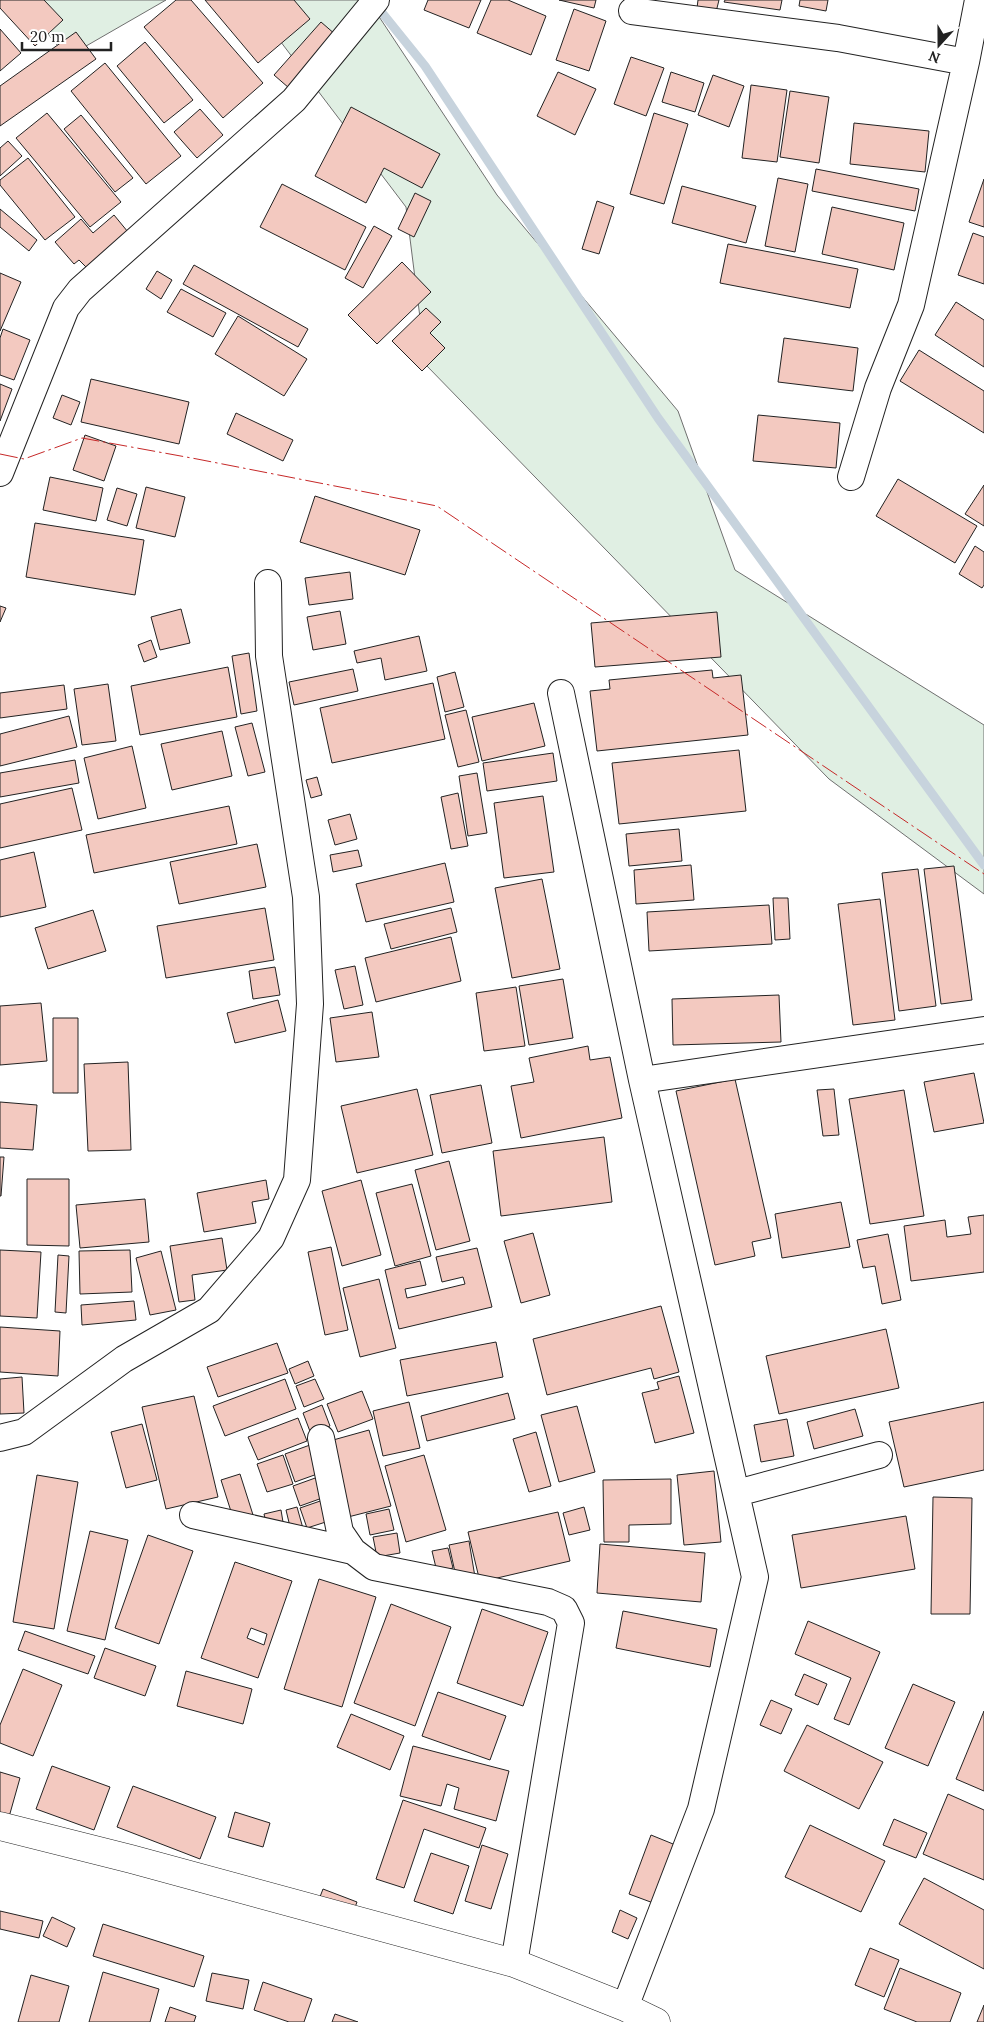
<svg xmlns="http://www.w3.org/2000/svg" width="984" height="2022" viewBox="0 0 984 2022" font-family="Lora,serif">
<style>
.green{fill:#e0efe3;stroke:#6f6f6f}
.lines{fill:none;stroke-linecap:round;stroke-linejoin:round}
.stream{stroke:#c7d3dd;stroke-width:9}
.building{fill:#f3c9c0;stroke:#222;fill-rule:evenodd}
.street-casing{stroke:#222;stroke-width:28}
.secondary-casing{stroke:#222;stroke-width:29}
.street{stroke:#fff;stroke-width:26}
.secondary{stroke:#fff;stroke-width:28}
.power{stroke:#c62828;stroke-width:1;stroke-dasharray:18 4 2.5 4;stroke-linecap:butt}
</style>
<rect width="100%" height="100%" fill="#fff"/>
<path class="green" d="M 20,0 L 166,0 L 67,57 Z
M 249,0 L 368,0 L 497,195 L 678,411 L 735,570 L 984,725 L 984,894 L 829,779 L 426,365 L 406,207 Z"/>
<g class="lines">
<path class="stream" d="M 375,4 L 425,66 L 658,418 L 984,865"/>
</g>
<path class="building" d="M 0,0 L 44,0 L 63,20 L 35,46 L 0,8 Z
M 176,0 L 191,0 L 263,83 L 223,118 L 144,27 Z
M 205,0 L 294,0 L 310,19 L 258,63 Z
M 428,0 L 481,0 L 469,28 L 424,10 Z
M 491,0 L 508,0 L 546,16 L 531,55 L 477,33 Z
M 559,0 L 596,0 L 594,8 Z
M 698,0 L 719,0 L 716,12 L 697,8 Z
M 725,0 L 782,0 L 780,10 L 724,2 Z
M 800,0 L 828,0 L 826,11 L 799,6 Z
M 574,9 L 606,21 L 589,71 L 556,60 Z
M 321,22 L 336,35 L 289,88 L 274,75 Z
M 0,29 L 21,53 L 0,71 Z
M 76,32 L 96,59 L 0,126 L 0,86 Z
M 145,42 L 193,100 L 164,123 L 117,66 Z
M 631,57 L 664,68 L 646,116 L 614,104 Z
M 105,63 L 181,156 L 146,184 L 71,91 Z
M 558,72 L 596,89 L 575,135 L 537,116 Z
M 671,72 L 704,83 L 695,112 L 662,102 Z
M 713,75 L 744,86 L 729,127 L 698,115 Z
M 751,85 L 787,90 L 777,162 L 742,158 Z
M 790,91 L 829,97 L 819,163 L 780,157 Z
M 351,107 L 440,154 L 422,188 L 384,168 L 366,203 L 315,176 Z
M 200,109 L 223,135 L 197,158 L 174,132 Z
M 47,113 L 121,202 L 90,227 L 16,138 Z
M 654,113 L 688,124 L 664,204 L 630,194 Z
M 81,115 L 133,178 L 115,192 L 64,129 Z
M 854,123 L 929,131 L 925,172 L 850,164 Z
M 8,141 L 22,156 L 0,176 L 0,148 Z
M 28,158 L 75,217 L 45,240 L 0,185 L 0,180 Z
M 816,169 L 919,189 L 915,211 L 812,191 Z
M 778,178 L 808,184 L 795,252 L 765,246 Z
M 984,179 L 984,227 L 969,222 Z
M 282,184 L 366,227 L 345,270 L 260,227 Z
M 682,186 L 756,206 L 746,243 L 672,223 Z
M 415,193 L 431,201 L 414,237 L 398,229 Z
M 597,201 L 614,207 L 599,254 L 582,249 Z
M 832,207 L 904,223 L 894,270 L 822,254 Z
M 0,209 L 37,240 L 29,251 L 0,227 Z
M 114,215 L 128,232 L 87,268 L 79,260 L 74,264 L 55,242 L 81,219 L 93,233 Z
M 374,226 L 392,236 L 363,288 L 345,278 Z
M 973,233 L 984,237 L 984,284 L 958,275 Z
M 728,244 L 858,269 L 850,308 L 720,283 Z
M 402,262 L 431,292 L 377,344 L 348,315 Z
M 194,265 L 308,329 L 298,347 L 183,284 Z
M 157,271 L 172,280 L 161,299 L 146,289 Z
M 0,273 L 21,282 L 0,331 Z
M 181,289 L 226,313 L 213,337 L 167,312 Z
M 956,302 L 984,320 L 984,367 L 935,335 Z
M 426,308 L 441,322 L 430,333 L 445,348 L 422,371 L 392,341 Z
M 238,316 L 307,359 L 284,396 L 215,354 Z
M 3,329 L 30,340 L 14,380 L 0,375 L 0,338 Z
M 784,338 L 858,348 L 853,391 L 778,382 Z
M 919,350 L 984,391 L 984,433 L 900,381 Z
M 91,379 L 189,402 L 179,444 L 81,422 Z
M 0,384 L 12,389 L 0,421 Z
M 62,395 L 80,402 L 71,425 L 53,418 Z
M 236,413 L 293,440 L 283,461 L 227,434 Z
M 758,415 L 840,423 L 836,468 L 753,461 Z
M 85,435 L 116,446 L 104,481 L 73,470 Z
M 50,477 L 103,488 L 96,521 L 43,510 Z
M 898,479 L 977,526 L 955,563 L 876,516 Z
M 984,485 L 984,526 L 965,514 Z
M 146,487 L 185,497 L 175,537 L 136,528 Z
M 117,488 L 137,494 L 127,526 L 107,520 Z
M 315,496 L 420,530 L 405,575 L 300,542 Z
M 35,523 L 144,540 L 135,595 L 26,577 Z
M 975,546 L 984,552 L 984,585 L 982,588 L 959,574 Z
M 350,572 L 353,599 L 309,605 L 305,578 Z
M 0,606 L 6,608 L 0,622 Z
M 181,609 L 190,643 L 160,650 L 151,617 Z
M 340,611 L 346,644 L 313,650 L 307,617 Z
M 717,612 L 721,657 L 595,667 L 591,623 Z
M 419,636 L 427,671 L 385,680 L 381,658 L 357,663 L 354,651 Z
M 151,640 L 157,657 L 144,662 L 138,645 Z
M 249,653 L 257,711 L 241,714 L 232,656 Z
M 228,667 L 237,717 L 140,735 L 131,686 Z
M 353,669 L 358,691 L 294,705 L 289,682 Z
M 712,670 L 713,678 L 741,675 L 748,735 L 597,751 L 590,691 L 610,689 L 609,680 Z
M 455,672 L 464,707 L 445,712 L 437,677 Z
M 433,683 L 445,739 L 332,763 L 320,708 Z
M 108,684 L 116,741 L 82,745 L 74,689 Z
M 64,685 L 67,709 L 0,718 L 0,693 Z
M 534,703 L 545,746 L 482,761 L 472,717 Z
M 466,710 L 479,762 L 458,767 L 445,715 Z
M 69,716 L 77,747 L 0,766 L 0,734 Z
M 252,723 L 265,772 L 248,776 L 235,727 Z
M 222,731 L 232,776 L 172,790 L 161,744 Z
M 132,746 L 146,808 L 98,819 L 84,758 Z
M 739,750 L 746,811 L 619,824 L 612,763 Z
M 553,753 L 557,781 L 487,791 L 483,763 Z
M 75,760 L 79,783 L 0,797 L 0,773 Z
M 477,773 L 487,833 L 468,836 L 459,776 Z
M 317,777 L 322,795 L 311,798 L 306,780 Z
M 72,788 L 82,830 L 0,848 L 0,804 Z
M 458,793 L 468,846 L 451,849 L 441,797 Z
M 543,796 L 554,872 L 504,878 L 494,803 Z
M 229,806 L 237,844 L 94,873 L 86,835 Z
M 350,814 L 357,839 L 335,845 L 328,820 Z
M 679,829 L 682,861 L 629,866 L 626,834 Z
M 257,844 L 266,887 L 179,904 L 170,862 Z
M 358,850 L 362,866 L 333,872 L 330,855 Z
M 34,852 L 46,907 L 0,917 L 0,860 Z
M 445,863 L 454,902 L 366,922 L 356,884 Z
M 691,865 L 694,900 L 636,904 L 634,870 Z
M 954,866 L 972,1000 L 941,1004 L 924,869 Z
M 918,869 L 936,1006 L 899,1011 L 882,873 Z
M 542,879 L 560,969 L 512,978 L 495,888 Z
M 773,898 L 788,898 L 790,939 L 775,940 Z
M 880,899 L 895,1020 L 853,1025 L 838,904 Z
M 769,905 L 772,944 L 649,951 L 647,912 Z
M 265,908 L 274,960 L 166,978 L 157,926 Z
M 451,908 L 457,932 L 391,949 L 384,924 Z
M 93,910 L 106,951 L 48,969 L 35,928 Z
M 451,937 L 461,981 L 376,1002 L 365,958 Z
M 355,966 L 363,1005 L 344,1009 L 335,970 Z
M 275,967 L 280,995 L 253,999 L 249,971 Z
M 563,979 L 573,1038 L 529,1045 L 519,986 Z
M 516,987 L 525,1046 L 484,1051 L 476,993 Z
M 779,995 L 781,1042 L 673,1045 L 672,999 Z
M 278,1000 L 286,1031 L 235,1043 L 227,1013 Z
M 41,1003 L 47,1061 L 0,1065 L 0,1006 Z
M 372,1012 L 379,1057 L 336,1062 L 330,1018 Z
M 53,1018 L 78,1018 L 78,1093 L 53,1093 Z
M 588,1046 L 590,1060 L 610,1057 L 622,1118 L 521,1138 L 511,1086 L 534,1082 L 529,1058 Z
M 128,1062 L 131,1150 L 88,1151 L 84,1064 Z
M 974,1073 L 984,1123 L 934,1132 L 924,1082 Z
M 735,1079 L 771,1238 L 752,1242 L 755,1256 L 715,1265 L 676,1091 Z
M 481,1085 L 492,1143 L 442,1153 L 430,1095 Z
M 417,1089 L 433,1155 L 357,1173 L 341,1106 Z
M 834,1089 L 839,1135 L 823,1136 L 817,1090 Z
M 904,1090 L 924,1216 L 870,1224 L 849,1099 Z
M 0,1102 L 37,1105 L 33,1150 L 0,1148 Z
M 604,1137 L 612,1202 L 501,1216 L 493,1151 Z
M 0,1157 L 4,1157 L 1,1196 L 0,1196 Z
M 449,1161 L 470,1241 L 436,1250 L 415,1170 Z
M 27,1179 L 69,1179 L 69,1246 L 27,1245 Z
M 266,1180 L 269,1199 L 252,1202 L 256,1223 L 204,1232 L 197,1193 Z
M 361,1180 L 381,1255 L 342,1266 L 322,1191 Z
M 412,1184 L 431,1256 L 395,1266 L 376,1193 Z
M 145,1199 L 149,1242 L 80,1248 L 76,1205 Z
M 841,1202 L 850,1247 L 782,1258 L 775,1214 Z
M 984,1215 L 984,1272 L 911,1281 L 904,1226 L 945,1220 L 947,1237 L 971,1234 L 968,1217 Z
M 533,1233 L 550,1295 L 521,1303 L 504,1241 Z
M 888,1234 L 901,1300 L 882,1304 L 875,1266 L 863,1268 L 857,1240 Z
M 222,1238 L 227,1270 L 192,1275 L 195,1300 L 179,1302 L 170,1246 Z
M 331,1247 L 348,1330 L 325,1335 L 308,1252 Z
M 477,1248 L 492,1307 L 399,1329 L 385,1270 L 420,1261 L 426,1285 L 405,1289 L 407,1298 L 465,1284 L 463,1277 L 442,1282 L 436,1257 Z
M 0,1250 L 41,1252 L 37,1318 L 0,1316 Z
M 130,1250 L 132,1292 L 80,1294 L 79,1251 Z
M 161,1251 L 176,1310 L 150,1315 L 136,1258 Z
M 58,1255 L 69,1256 L 66,1313 L 55,1312 Z
M 379,1279 L 396,1348 L 360,1357 L 343,1288 Z
M 134,1301 L 136,1320 L 82,1325 L 81,1305 Z
M 661,1306 L 679,1372 L 654,1379 L 651,1368 L 547,1395 L 533,1339 Z
M 0,1327 L 60,1331 L 58,1376 L 0,1372 Z
M 886,1329 L 899,1388 L 779,1414 L 766,1356 Z
M 496,1342 L 503,1377 L 407,1396 L 400,1360 Z
M 277,1343 L 288,1373 L 218,1397 L 207,1367 Z
M 308,1361 L 314,1376 L 295,1384 L 289,1369 Z
M 679,1376 L 694,1433 L 655,1443 L 642,1393 L 659,1389 L 657,1382 Z
M 22,1377 L 24,1413 L 0,1414 L 0,1379 Z
M 285,1379 L 296,1409 L 225,1436 L 213,1406 Z
M 315,1379 L 324,1399 L 304,1407 L 296,1386 Z
M 362,1391 L 373,1419 L 338,1432 L 327,1404 Z
M 508,1393 L 515,1419 L 427,1441 L 421,1416 Z
M 194,1396 L 218,1497 L 166,1509 L 142,1407 Z
M 409,1402 L 420,1448 L 383,1456 L 373,1411 Z
M 984,1402 L 984,1470 L 904,1487 L 889,1422 Z
M 322,1405 L 330,1426 L 311,1434 L 303,1413 Z
M 577,1406 L 595,1472 L 559,1482 L 541,1415 Z
M 855,1409 L 863,1436 L 814,1449 L 807,1422 Z
M 298,1418 L 307,1441 L 258,1460 L 248,1437 Z
M 787,1419 L 794,1456 L 761,1462 L 754,1425 Z
M 142,1424 L 157,1480 L 126,1488 L 111,1432 Z
M 369,1430 L 391,1506 L 348,1517 L 326,1442 Z
M 536,1432 L 551,1486 L 529,1492 L 513,1439 Z
M 310,1445 L 320,1473 L 295,1482 L 285,1454 Z
M 283,1455 L 293,1484 L 267,1492 L 257,1464 Z
M 424,1455 L 446,1530 L 406,1542 L 385,1466 Z
M 714,1471 L 721,1542 L 684,1545 L 677,1475 Z
M 240,1474 L 254,1518 L 235,1524 L 221,1480 Z
M 37,1475 L 78,1482 L 54,1629 L 13,1622 Z
M 318,1477 L 325,1497 L 300,1506 L 293,1486 Z
M 671,1479 L 671,1524 L 629,1525 L 629,1542 L 604,1542 L 603,1480 Z
M 933,1497 L 972,1498 L 970,1614 L 931,1614 Z
M 326,1499 L 332,1520 L 307,1528 L 300,1508 Z
M 297,1507 L 304,1532 L 292,1535 L 286,1510 Z
M 584,1507 L 590,1530 L 569,1535 L 563,1513 Z
M 389,1509 L 394,1530 L 370,1535 L 366,1514 Z
M 281,1510 L 284,1528 L 268,1531 L 264,1514 Z
M 558,1512 L 570,1561 L 480,1582 L 468,1532 Z
M 906,1516 L 915,1569 L 801,1588 L 792,1535 Z
M 90,1531 L 128,1540 L 105,1640 L 67,1631 Z
M 397,1533 L 400,1553 L 377,1557 L 373,1537 Z
M 148,1535 L 193,1551 L 159,1644 L 115,1628 Z
M 469,1541 L 475,1577 L 457,1581 L 449,1545 Z
M 600,1544 L 705,1553 L 701,1602 L 597,1593 Z
M 448,1548 L 453,1568 L 437,1572 L 432,1551 Z
M 235,1562 L 292,1581 L 258,1678 L 201,1658 ZM 251,1628 L 267,1634 L 264,1645 L 247,1638 Z
M 319,1579 L 376,1597 L 342,1707 L 284,1689 Z
M 391,1604 L 451,1627 L 415,1726 L 354,1703 Z
M 482,1609 L 548,1632 L 523,1706 L 457,1683 Z
M 623,1611 L 717,1629 L 710,1667 L 616,1648 Z
M 808,1621 L 880,1652 L 849,1725 L 834,1719 L 851,1678 L 795,1654 Z
M 25,1631 L 95,1656 L 88,1674 L 18,1650 Z
M 105,1648 L 156,1666 L 145,1696 L 94,1678 Z
M 23,1669 L 62,1685 L 33,1756 L 0,1743 L 0,1725 Z
M 186,1671 L 252,1689 L 243,1724 L 177,1706 Z
M 804,1674 L 827,1684 L 818,1705 L 795,1695 Z
M 913,1684 L 955,1702 L 928,1766 L 885,1748 Z
M 438,1692 L 506,1716 L 490,1760 L 422,1736 Z
M 771,1700 L 792,1709 L 781,1734 L 760,1725 Z
M 984,1711 L 984,1791 L 956,1779 Z
M 351,1714 L 404,1736 L 390,1770 L 337,1747 Z
M 807,1725 L 883,1762 L 859,1809 L 784,1771 Z
M 413,1746 L 509,1771 L 496,1821 L 454,1809 L 459,1788 L 447,1784 L 441,1806 L 400,1796 Z
M 52,1766 L 110,1787 L 94,1830 L 36,1809 Z
M 0,1772 L 20,1778 L 9,1817 L 0,1815 Z
M 133,1786 L 216,1817 L 200,1859 L 117,1827 Z
M 948,1794 L 984,1810 L 984,1880 L 923,1854 Z
M 403,1800 L 486,1828 L 479,1848 L 424,1829 L 404,1888 L 376,1879 Z
M 235,1812 L 270,1823 L 263,1847 L 228,1837 Z
M 894,1819 L 927,1833 L 916,1858 L 883,1845 Z
M 810,1825 L 885,1861 L 861,1912 L 785,1877 Z
M 651,1835 L 678,1846 L 656,1904 L 629,1894 Z
M 482,1845 L 508,1854 L 491,1909 L 465,1901 Z
M 431,1853 L 469,1866 L 453,1914 L 414,1901 Z
M 924,1878 L 984,1910 L 984,1969 L 899,1924 Z
M 323,1889 L 357,1902 L 352,1915 L 318,1902 Z
M 620,1910 L 637,1918 L 628,1939 L 612,1932 Z
M 0,1911 L 43,1921 L 39,1938 L 0,1929 Z
M 52,1917 L 75,1928 L 67,1947 L 43,1936 Z
M 103,1924 L 204,1956 L 194,1987 L 93,1956 Z
M 870,1948 L 899,1960 L 884,1997 L 855,1985 Z
M 900,1968 L 961,1993 L 950,2022 L 917,2022 L 884,2009 Z
M 103,1972 L 159,1989 L 150,2022 L 89,2022 Z
M 212,1973 L 249,1980 L 243,2009 L 206,2001 Z
M 31,1975 L 69,1986 L 59,2022 L 18,2022 Z
M 263,1982 L 312,1999 L 304,2022 L 289,2022 L 254,2010 Z
M 984,2005 L 984,2022 L 977,2022 Z
M 170,2007 L 196,2016 L 194,2022 L 165,2022 Z
M 335,2014 L 358,2022 L 332,2022 Z"/>
<g class="lines">
<defs>
<path id="street" d="M 632,11 L 838,38 L 966,62
M 0,473 L 66,308 L 80,290 L 294,100 L 376,0
M 851,477 L 878,388 L 911,305 L 966,62 L 978,0
M 561,693 L 642,1080 L 755,1577 L 701,1809 L 625,2007
M 642,1080 L 984,1030
M 0,1438 L 24,1432 L 124,1359 L 209,1310 L 271,1238 L 297,1180 L 310,1004 L 306,897 L 269,656 L 268,583
M 321,1438 L 340,1532 L 353,1551 L 374,1567 L 548,1602 L 564,1609 L 571,1623 L 514,1963
M 737,1493 L 879,1455
M 193,1515 L 353,1551"/>
<path id="secondary" d="M 0,1826 L 131,1859 L 514,1963 L 625,2007 L 656,2022"/>
</defs>
<use href="#street" class="street-casing"/>
<use href="#secondary" class="secondary-casing"/>
<use href="#street" class="street"/>
<use href="#secondary" class="secondary"/>
<path class="power" d="M 0,454 L 24,459 L 82,438 L 197,459 L 437,506 L 984,874"/>
</g>
<g transform="translate(939 45) rotate(201)" stroke="#ffffff" stroke-width="4" paint-order="stroke">
<path d="M0-4L9 19L0 12L-9 19Z" fill="#222222"/>
<text y="-8" font-size="14" font-weight="bold" text-anchor="middle" fill="#222222">N</text>
</g>
<path d="M22 42v8h89v-8" fill="none" stroke="#222222" stroke-width="2.5"/>
<text x="30" y="42" font-size="15" fill="#222222" stroke="#ffffff" stroke-width="4" paint-order="stroke">20 m</text>
</svg>
